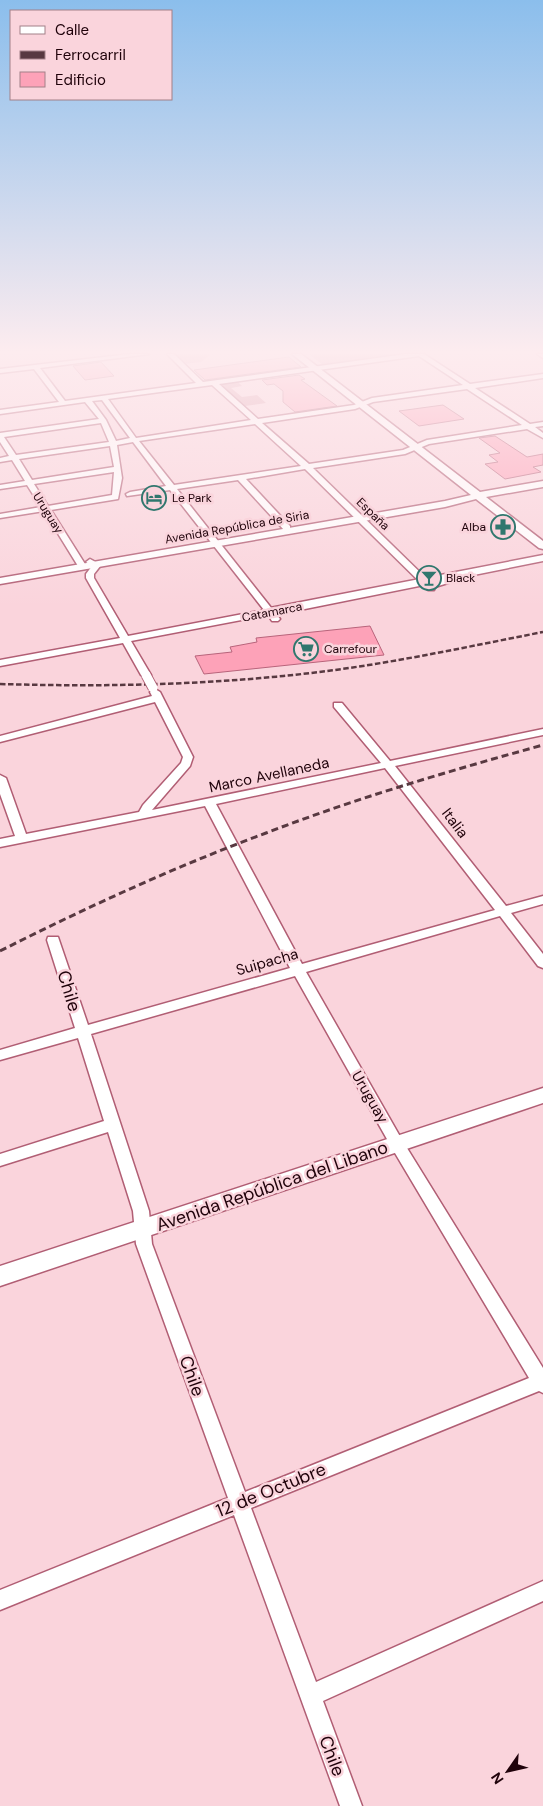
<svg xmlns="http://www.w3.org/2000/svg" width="543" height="1806" viewBox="0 0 543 1806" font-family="'DM Sans',sans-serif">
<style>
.green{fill:#db9ba9}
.building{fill:#fda2b8;stroke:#b8647b}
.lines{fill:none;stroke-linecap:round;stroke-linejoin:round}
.minor-casing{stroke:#b15e74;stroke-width:3}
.major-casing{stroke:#b15e74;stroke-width:3}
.minor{fill:#fff;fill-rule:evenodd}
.major{fill:#fff;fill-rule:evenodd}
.rail-far1{stroke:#583941;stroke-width:2.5;stroke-dasharray:5.5 2.5;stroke-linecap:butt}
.rail{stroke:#583941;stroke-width:3;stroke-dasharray:7 4;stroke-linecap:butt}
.minor-bridge-casing{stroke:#b15e74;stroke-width:11;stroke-linecap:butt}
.minor-bridge{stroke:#fff;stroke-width:9}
.labels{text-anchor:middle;stroke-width:5;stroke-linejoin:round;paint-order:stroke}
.far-poi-label{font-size:12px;fill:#1f020a;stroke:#fad4dc;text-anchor:start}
.far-street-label{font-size:12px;fill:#1f020a;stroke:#fad4dc}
.street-label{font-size:15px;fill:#1f020a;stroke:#fad4dc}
.near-street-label{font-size:18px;fill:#1f020a;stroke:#fad4dc}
</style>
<rect width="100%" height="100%" fill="#fad4dc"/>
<path class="green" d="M 174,354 L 208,354 L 210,355 L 201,362 L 184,364 Z
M 309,354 L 403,354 L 323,365 Z
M 237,381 L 242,386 L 231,388 L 242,397 L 257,395 L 266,403 L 245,406 L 219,384 Z"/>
<path class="building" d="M 289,357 L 301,367 L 205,380 L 194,370 Z
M 101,362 L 114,376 L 85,380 L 73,366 Z
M 299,375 L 305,379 L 301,380 L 337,406 L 295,412 L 283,402 L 283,391 L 274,384 L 267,385 L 262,380 Z
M 443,405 L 464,419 L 419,426 L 399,411 Z
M 495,436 L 527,457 L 543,454 L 543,465 L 533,467 L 541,472 L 505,479 L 485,464 L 498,462 L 489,455 L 500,453 L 479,438 Z
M 370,626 L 384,655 L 204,674 L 195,656 L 232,652 L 230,647 L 257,642 L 256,638 Z"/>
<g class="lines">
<defs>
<path id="minor" d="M 130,354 L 149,354 L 40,368 L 65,401 L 196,383 L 167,354 L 174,354 L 203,382 L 406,354 L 424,354 L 470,384 L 543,374 L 543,378 L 475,388 L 530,424 L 543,422 L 543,426 L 535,427 L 543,433 L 543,438 L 527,429 L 429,444 L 405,454 L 313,468 L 431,583 L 474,569 L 477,570 L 477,574 L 435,587 L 434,590 L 428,590 L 305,469 L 246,479 L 290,526 L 290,530 L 284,530 L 238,480 L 177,489 L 280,619 L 278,621 L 272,621 L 268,615 L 131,641 L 151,675 L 146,678 L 141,675 L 123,643 L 0,666 L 0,660 L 120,638 L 86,578 L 86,574 L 92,566 L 86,562 L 90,559 L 101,565 L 94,574 L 94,578 L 128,636 L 264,610 L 170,490 L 127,496 L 126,494 L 130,492 L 166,486 L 133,442 L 117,445 L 122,478 L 118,499 L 51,510 L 85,564 L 84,566 L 78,566 L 44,511 L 0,518 L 0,514 L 41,507 L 27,485 L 0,489 L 0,485 L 25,481 L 12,460 L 0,462 L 0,458 L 9,456 L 0,442 L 0,433 L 99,419 L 85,402 L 0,414 L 0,410 L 59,402 L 34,369 L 0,373 L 0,369 ZM 419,356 L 463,385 L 372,398 L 354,405 L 258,419 L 219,384 ZM 212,385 L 251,420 L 136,438 L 108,399 ZM 467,389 L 522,425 L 427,440 L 403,450 L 309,464 L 262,423 L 355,409 L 373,402 ZM 102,400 L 130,438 L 116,441 L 106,420 L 92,401 ZM 101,423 L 109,442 L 16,455 L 4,437 ZM 255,424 L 301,466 L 174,485 L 139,441 ZM 110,446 L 114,467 L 32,480 L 19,459 ZM 114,472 L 112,495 L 48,506 L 34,484 Z
M 537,354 L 543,354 L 543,358 Z
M 155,689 L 160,692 L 193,757 L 190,766 L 152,810 L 381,763 L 334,707 L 334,703 L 342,703 L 390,761 L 543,729 L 543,735 L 395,766 L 506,906 L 543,896 L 543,904 L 511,913 L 543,954 L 543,968 L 538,966 L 500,916 L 306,972 L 402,1140 L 543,1368 L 543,1393 L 539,1391 L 251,1508 L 316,1682 L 543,1581 L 543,1601 L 323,1701 L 362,1806 L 340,1806 L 234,1515 L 0,1610 L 0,1590 L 228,1498 L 136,1244 L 133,1211 L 108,1132 L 0,1166 L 0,1154 L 104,1121 L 78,1038 L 0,1060 L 0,1050 L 75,1028 L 47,940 L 48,937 L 58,937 L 59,940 L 88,1025 L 290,968 L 205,806 L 0,847 L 0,839 L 15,836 L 0,794 L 0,775 L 6,778 L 26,834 L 139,812 L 143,805 L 181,763 L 183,757 L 155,702 L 0,742 L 0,736 L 152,696 L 150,692 ZM 385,768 L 495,910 L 302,964 L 216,804 ZM 295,976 L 392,1148 L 529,1378 L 245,1492 L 152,1244 L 149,1211 L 91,1034 Z"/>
<path id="major" d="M 292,354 L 301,354 L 480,492 L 543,481 L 543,487 L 486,497 L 543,541 L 543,549 L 539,548 L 476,499 L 445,507 L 0,584 L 0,578 L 445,501 L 471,495 Z
M 543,555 L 543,561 L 270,616 L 264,612 L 270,608 Z
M 543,1088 L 543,1103 L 0,1286 L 0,1266 Z"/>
</defs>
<use href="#minor" class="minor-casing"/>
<use href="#major" class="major-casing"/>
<use href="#minor" class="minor"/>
<use href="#major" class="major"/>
<path class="rail-far1" d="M 0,684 C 104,687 208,685 311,673 C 389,664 466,647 543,632"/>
<path class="rail" d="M 0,951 C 87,907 175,867 266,833 C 357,798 449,771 543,745"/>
<defs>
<path id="minor-bridge" d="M 146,675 L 153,688"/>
</defs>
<use href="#minor-bridge" class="minor-bridge-casing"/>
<use href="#minor-bridge" class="minor-bridge"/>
</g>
<linearGradient id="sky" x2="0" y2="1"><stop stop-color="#8bbeec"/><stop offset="0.58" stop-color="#fdecef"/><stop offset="1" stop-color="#fdecef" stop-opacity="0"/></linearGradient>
<rect width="543" height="607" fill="url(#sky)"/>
<defs>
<symbol id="hotel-ring" viewBox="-11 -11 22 22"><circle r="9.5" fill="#fad4dc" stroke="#30776e" stroke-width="1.5"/><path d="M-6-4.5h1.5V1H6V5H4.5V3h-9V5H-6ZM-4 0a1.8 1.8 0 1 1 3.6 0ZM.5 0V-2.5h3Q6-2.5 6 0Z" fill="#30776e"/></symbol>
<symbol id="pharmacy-ring" viewBox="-11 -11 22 22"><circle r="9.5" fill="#fad4dc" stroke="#30776e" stroke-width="1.5"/><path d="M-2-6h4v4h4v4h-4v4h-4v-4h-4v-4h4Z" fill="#30776e"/></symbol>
<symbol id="bar-ring" viewBox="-11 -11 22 22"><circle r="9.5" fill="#fad4dc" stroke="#30776e" stroke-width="1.5"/><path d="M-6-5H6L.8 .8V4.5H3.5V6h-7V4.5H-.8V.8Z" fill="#30776e"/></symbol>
<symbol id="supermarket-ring" viewBox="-11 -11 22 22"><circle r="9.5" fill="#fad4dc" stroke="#30776e" stroke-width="1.5"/><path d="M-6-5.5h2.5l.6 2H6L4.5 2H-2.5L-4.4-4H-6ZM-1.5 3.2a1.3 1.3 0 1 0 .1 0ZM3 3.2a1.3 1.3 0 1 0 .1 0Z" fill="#30776e"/></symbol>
</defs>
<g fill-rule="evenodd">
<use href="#hotel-ring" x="140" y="484" width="28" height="28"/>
<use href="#pharmacy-ring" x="489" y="513" width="28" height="28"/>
<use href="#bar-ring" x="415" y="564" width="28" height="28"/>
<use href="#supermarket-ring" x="292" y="635" width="28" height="28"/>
</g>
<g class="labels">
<g class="far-poi-label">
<text x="172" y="502">Le Park</text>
<text x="486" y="531" text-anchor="end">Alba</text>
<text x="446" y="582">Black</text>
<text x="324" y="653">Carrefour</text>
</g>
<g class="far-street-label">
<text transform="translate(48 513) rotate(58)" y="4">Uruguay</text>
<text transform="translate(373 514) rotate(44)" y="4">España</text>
<text transform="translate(237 527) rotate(-10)" y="4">Avenida República de Siria</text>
<text transform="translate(272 612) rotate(-11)" y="4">Catamarca</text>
</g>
<g class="street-label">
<text transform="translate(269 775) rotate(-12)" y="5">Marco Avellaneda</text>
<text transform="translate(455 823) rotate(53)" y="5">Italia</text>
<text transform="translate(267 962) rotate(-16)" y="5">Suipacha</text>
<text transform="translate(370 1097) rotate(60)" y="5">Uruguay</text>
</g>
<g class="near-street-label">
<text transform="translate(69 991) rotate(73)" y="6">Chile</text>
<text transform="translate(272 1186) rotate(-19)" y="6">Avenida República del Libano</text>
<text transform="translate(192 1376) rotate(70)" y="6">Chile</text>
<text transform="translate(271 1490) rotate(-22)" y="6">12 de Octubre</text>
<text transform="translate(332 1756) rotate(69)" y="6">Chile</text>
</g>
</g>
<rect x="10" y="10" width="162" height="90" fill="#fad4dc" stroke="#a28088"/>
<rect x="20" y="26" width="25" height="8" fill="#ffffff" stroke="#a28088"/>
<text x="55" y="35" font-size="15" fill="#1f020a">Calle</text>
<rect x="20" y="51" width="25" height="8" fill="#583941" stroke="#a28088"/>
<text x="55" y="60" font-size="15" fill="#1f020a">Ferrocarril</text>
<rect x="20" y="72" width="25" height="15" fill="#fda2b8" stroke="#a28088"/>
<text x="55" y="85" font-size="15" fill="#1f020a">Edificio</text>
<g transform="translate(508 1771) rotate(236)" stroke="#fad4dc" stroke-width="4" paint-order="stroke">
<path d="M0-4L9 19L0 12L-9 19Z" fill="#1f020a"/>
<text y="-8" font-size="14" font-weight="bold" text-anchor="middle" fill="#1f020a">N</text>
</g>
</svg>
